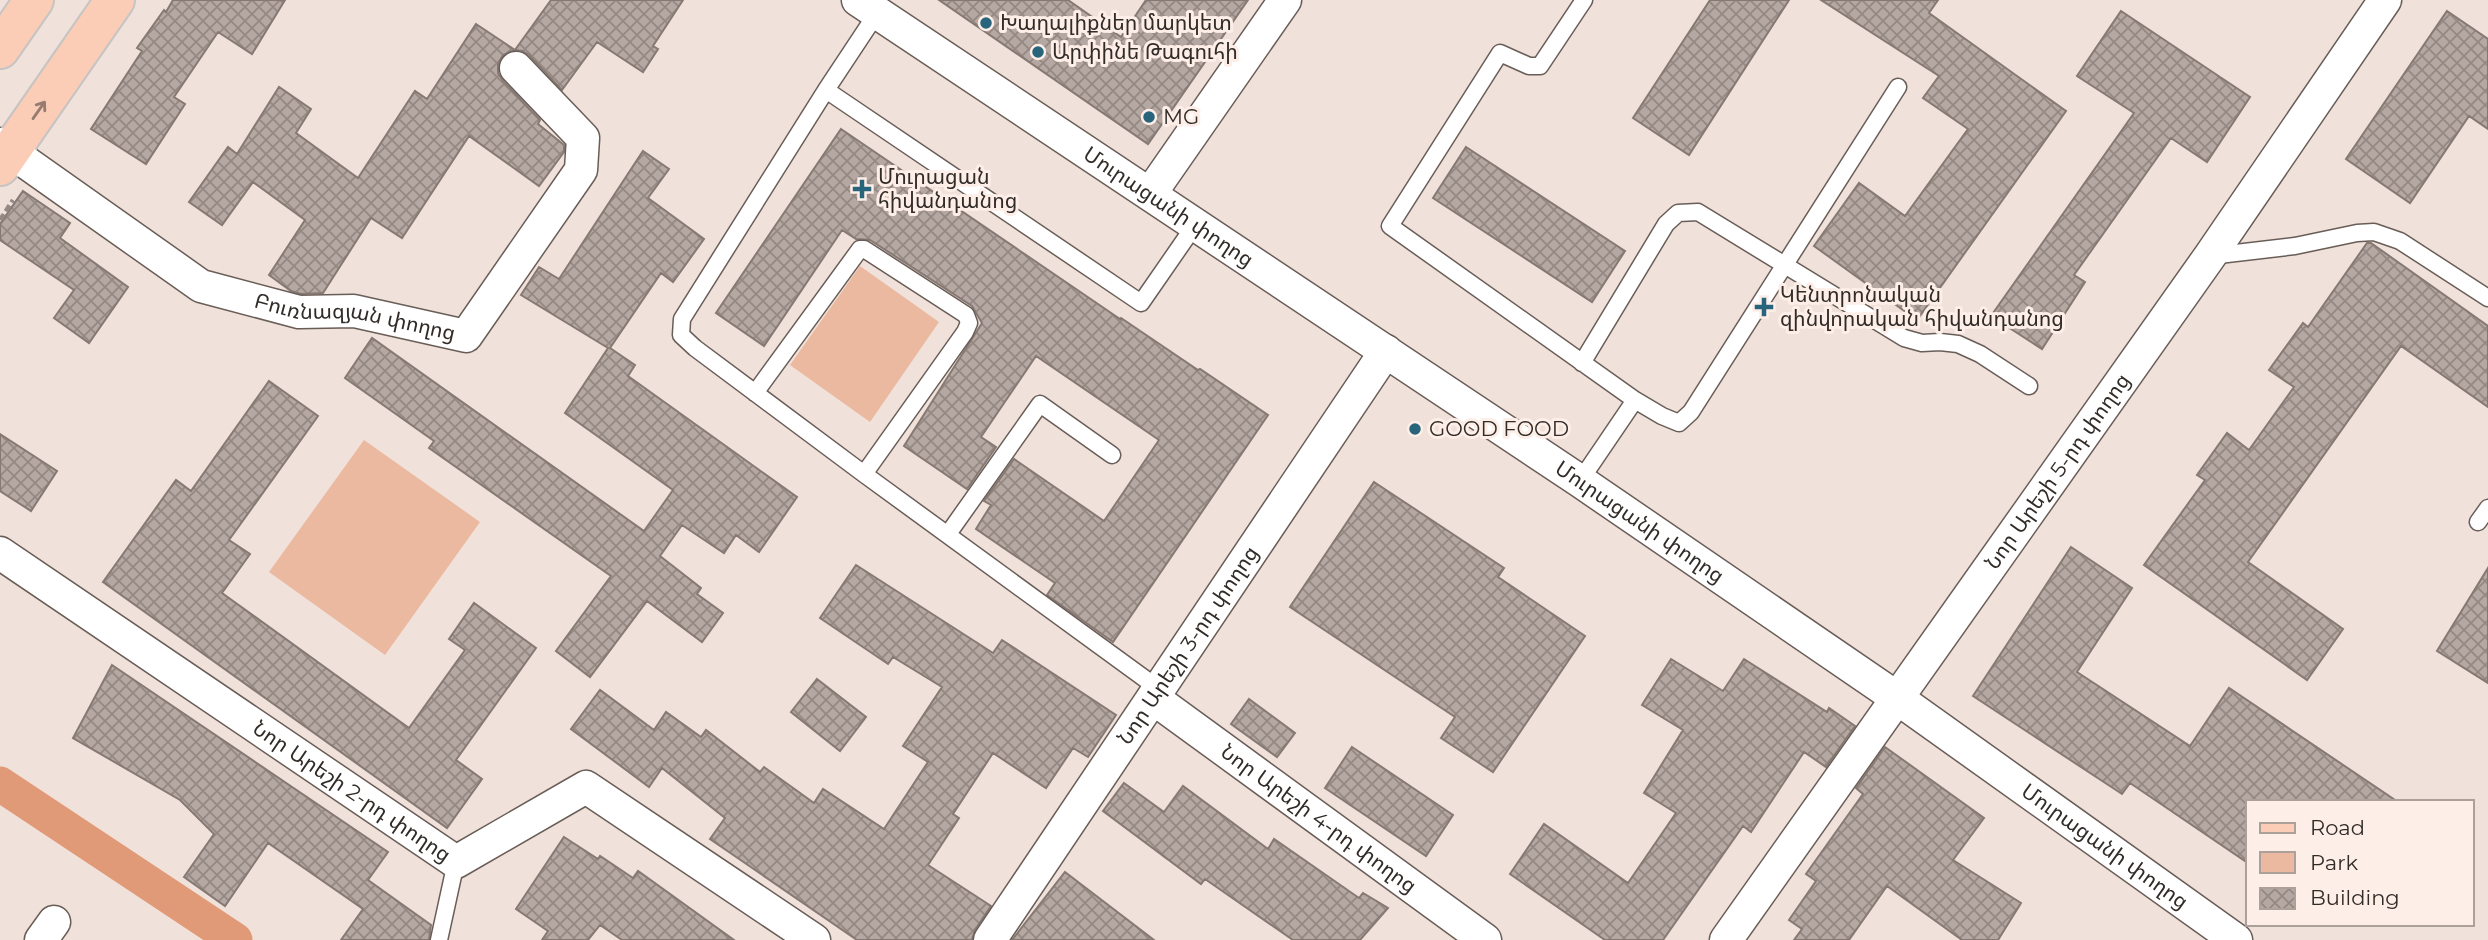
<svg xmlns="http://www.w3.org/2000/svg" width="2488" height="940" viewBox="0 0 2488 940" font-family="Montserrat,'Noto Sans Armenian',sans-serif">
<style>
.green{fill:#eab9a0}
.lines{fill:none;stroke-linecap:round;stroke-linejoin:round}
.canal{stroke:#e19a77;stroke-width:35}
.building{fill:url(#building-cross-hatch);stroke:#867973;stroke-width:2}
.lane-casing{stroke:#695d57;stroke-width:19}
.street-casing{stroke:#695d57;stroke-width:35}
.primary-casing{stroke:#c6c4c3;stroke-width:42}
.path{stroke:#948a85;stroke-width:4.5;stroke-dasharray:7 3.5;stroke-linecap:butt}
.lane{stroke:#fff;stroke-width:16}
.street{stroke:#fff;stroke-width:32}
.primary{stroke:#fbcdb6;stroke-width:38}
.oneway{stroke:#967c70}
.poi-dot{fill:#28647b;stroke:#fdeee7;stroke-width:2.5}
.labels{text-anchor:middle;stroke-width:6;stroke-linejoin:round;paint-order:stroke}
.poi-label{font-size:21px;fill:#322c29;stroke:#fdeee7;text-anchor:start}
.street-label{font-size:21px;fill:#322c29;stroke:#fdeee7}
</style>
<defs>
<pattern id="building-cross-hatch" width="8" height="8" patternUnits="userSpaceOnUse" patternTransform="scale(1.75)"><rect width="8" height="8" fill="#b5a7a1"/><path d="M0 0l8 8M0 8l8-8" fill="none" stroke="#948883"/></pattern>
</defs>
<rect width="100%" height="100%" fill="#f0e1da"/>
<path class="green" d="M 860,266 L 939,322 L 870,422 L 790,365 Z
M 364,440 L 480,522 L 385,655 L 269,572 Z"/>
<g class="lines">
<path class="canal" d="M 0,784 L 235,940"/>
</g>
<path class="building" d="M 173,0 L 285,0 L 252,54 L 218,32 L 174,97 L 185,104 L 146,164 L 91,129 L 142,51 L 137,48 L 164,10 L 166,12 Z
M 551,0 L 683,0 L 653,46 L 658,49 L 643,72 L 597,42 L 562,90 L 529,55 L 522,51 L 515,50 Z
M 939,0 L 1068,0 L 1121,37 L 1146,0 L 1248,0 L 1148,144 Z
M 1710,0 L 1789,0 L 1689,155 L 1633,118 Z
M 1821,0 L 1938,0 L 1929,13 L 2066,111 L 1917,320 L 1814,246 L 1859,183 L 1905,216 L 1968,129 L 1923,98 L 1939,76 Z
M 2121,11 L 2250,97 L 2207,162 L 2171,138 L 2074,275 L 2085,282 L 2042,349 L 1991,316 L 2134,113 L 2077,76 Z
M 2447,11 L 2488,39 L 2488,129 L 2469,116 L 2410,203 L 2346,159 Z
M 476,24 L 515,50 L 503,55 L 498,64 L 498,73 L 503,81 L 540,120 L 538,124 L 564,145 L 564,152 L 539,186 L 469,136 L 402,238 L 371,218 L 323,293 L 301,294 L 291,291 L 269,275 L 305,220 L 253,182 L 222,225 L 189,202 L 228,147 L 237,154 L 279,87 L 311,109 L 296,133 L 358,178 L 415,91 L 427,99 Z
M 841,129 L 1120,319 L 1121,318 L 1198,370 L 1200,369 L 1268,415 L 1113,642 L 1047,595 L 1055,583 L 976,529 L 991,505 L 984,501 L 1014,459 L 1104,521 L 1159,440 L 1036,356 L 981,437 L 996,447 L 967,489 L 904,446 L 982,323 L 972,306 L 870,240 L 856,239 L 842,230 L 764,346 L 716,313 Z
M 1466,147 L 1625,251 L 1592,302 L 1433,198 Z
M 643,151 L 669,169 L 648,198 L 704,239 L 673,282 L 661,273 L 610,348 L 635,365 L 628,376 L 797,497 L 759,552 L 736,535 L 724,553 L 682,525 L 660,556 L 701,588 L 697,594 L 723,613 L 702,642 L 647,601 L 590,677 L 556,651 L 611,576 L 429,448 L 434,441 L 345,378 L 372,338 L 644,531 L 673,490 L 565,413 L 608,348 L 521,295 L 539,267 L 559,279 Z
M 23,191 L 70,223 L 60,238 L 128,287 L 89,343 L 54,318 L 74,290 L 0,240 L 0,224 Z
M 2367,243 L 2371,243 L 2488,326 L 2488,407 L 2401,346 L 2248,562 L 2343,629 L 2307,680 L 2144,565 L 2205,480 L 2197,475 L 2227,433 L 2249,450 L 2294,387 L 2269,370 L 2303,323 L 2308,327 Z
M 269,381 L 318,416 L 229,540 L 250,554 L 222,593 L 409,728 L 465,650 L 449,639 L 474,603 L 536,648 L 456,760 L 482,779 L 447,828 L 103,582 L 176,480 L 191,491 Z
M 0,434 L 57,471 L 31,511 L 0,491 Z
M 1374,482 L 1504,568 L 1498,577 L 1585,636 L 1493,772 L 1441,738 L 1455,717 L 1290,607 Z
M 2071,547 L 2132,588 L 2077,672 L 2190,746 L 2229,688 L 2398,802 L 2248,802 L 2248,863 L 2130,783 L 2122,794 L 1973,696 Z
M 856,565 L 993,653 L 1002,640 L 1116,715 L 1088,757 L 1073,748 L 1046,788 L 993,753 L 953,814 L 959,818 L 928,865 L 991,906 L 975,930 L 972,940 L 857,940 L 710,839 L 725,818 L 662,768 L 649,787 L 571,729 L 600,690 L 654,730 L 666,712 L 701,737 L 706,730 L 760,772 L 764,767 L 814,803 L 823,789 L 884,829 L 928,762 L 903,746 L 942,687 L 893,657 L 888,664 L 820,618 Z
M 2488,568 L 2488,683 L 2437,651 Z
M 1671,659 L 1723,691 L 1744,659 L 1827,712 L 1829,708 L 1855,726 L 1826,767 L 1804,752 L 1751,832 L 1743,826 L 1663,940 L 1605,940 L 1510,874 L 1544,824 L 1628,883 L 1676,813 L 1644,793 L 1683,730 L 1642,705 Z
M 112,665 L 388,852 L 368,880 L 431,925 L 429,940 L 341,940 L 363,909 L 268,843 L 225,906 L 184,877 L 214,834 L 180,800 L 73,738 Z
M 817,679 L 866,717 L 840,751 L 791,712 Z
M 1249,699 L 1295,733 L 1277,757 L 1231,724 Z
M 1352,747 L 1453,815 L 1426,856 L 1325,788 Z
M 1885,747 L 1984,818 L 1953,860 L 2021,903 L 1998,940 L 1962,940 L 1887,886 L 1849,940 L 1794,940 L 1802,929 L 1789,920 L 1816,881 L 1806,874 L 1863,794 L 1856,788 Z
M 1124,783 L 1164,812 L 1183,786 L 1268,849 L 1274,839 L 1359,898 L 1363,893 L 1388,908 L 1360,940 L 1293,940 L 1205,879 L 1201,884 L 1103,811 Z
M 564,837 L 598,859 L 600,856 L 633,878 L 638,871 L 734,940 L 622,940 L 600,925 L 588,940 L 542,940 L 548,931 L 516,909 Z
M 1065,872 L 1154,940 L 1012,940 Z"/>
<g class="lines">
<defs>
<path id="lane" d="M 1584,0 L 1540,66 L 1529,66 L 1500,53 L 1390,226 L 1635,400
M 877,13 L 826,90 L 1141,303 L 1195,225
M 826,90 L 682,319 L 681,335 L 695,348 L 864,474 L 1159,689
M 2210,256 L 2295,246 L 2357,233 L 2374,232 L 2400,241 L 2488,298
M 1582,363 L 1666,224 L 1678,213 L 1698,212 L 1904,338 L 1922,343 L 1940,342 L 1958,344 L 1980,354 L 2029,386
M 755,393 L 860,249 L 864,249 L 966,315 L 969,323 L 965,332 L 864,474
M 1580,481 L 1635,400 L 1662,416 L 1679,423 L 1691,412 L 1898,87
M 2478,522 L 2488,508
M 948,534 L 1040,404 L 1112,455
M 439,940 L 456,862"/>
<g id="street">
<path id="s1" d="M 858,0 L 1580,481 L 1897,698 L 2236,940"/>
<path id="s2" d="M 0,144 L 201,286 L 299,312 L 354,311 L 466,336 L 581,170 L 583,138 L 516,68"/>
<path d="M 1150,194 L 1285,0"/>
<path id="s3" d="M 0,553 L 456,862 L 586,787 L 814,940"/>
<path id="s4" d="M 1153,698 L 1485,940"/>
<path d="M 41,940 L 54,922"/>
<path id="s5" d="M 990,940 L 1386,351"/>
<path id="s6" d="M 1726,940 L 2210,256 L 2385,0"/>
</g>
<path id="primary" d="M 0,49 L 34,0
M 0,166 L 115,0"/>
</defs>
<use href="#lane" class="lane-casing"/>
<use href="#street" class="street-casing"/>
<use href="#primary" class="primary-casing"/>
<path class="path" d="M 0,220 L 13,200"/>
<use href="#lane" class="lane"/>
<use href="#street" class="street"/>
<use href="#primary" class="primary"/>
</g>
<defs><path id="oneway-shaft" d="M-6 0H5M1.5-3L5.5 0L1.5 3" fill="none" stroke-width="1.6" stroke-linecap="round" stroke-linejoin="round" transform="scale(1.75)"/></defs>
<use class="oneway" href="#oneway-shaft" transform="translate(39 110) rotate(-55)"/>
<g class="poi-dot">
<circle cx="986" cy="23" r="7"/>
<circle cx="1038" cy="52" r="7"/>
<circle cx="1149" cy="117" r="7"/>
<path d="M858.5 178.5h7v7h7v7h-7v7h-7v-7h-7v-7h7z"/>
<path d="M1760.5 296.5h7v7h7v7h-7v7h-7v-7h-7v-7h7z"/>
<circle cx="1415" cy="429" r="7"/>
</g>
<g class="labels">
<g class="poi-label">
<text x="1000" y="30">Խաղալիքներ մարկետ</text>
<text x="1052" y="59">Արփինե Թագուհի</text>
<text x="1163" y="124">MG</text>
<text x="878" y="184">Մուրացան<tspan x="878" dy="24">հիվանդանոց</tspan></text>
<text x="1780" y="302">Կենտրոնական<tspan x="1780" dy="24">զինվորական հիվանդանոց</tspan></text>
<text x="1429" y="436">GOOD FOOD</text>
</g>
<g class="street-label">
<text dy="7" stroke="none"><textPath href="#s1" startOffset="373">Մուրացանի փողոց</textPath></text>
<text dy="7" stroke="none"><textPath href="#s2" startOffset="404">Բուռնազյան փողոց</textPath></text>
<text dy="7" stroke="none"><textPath href="#s6" startOffset="574">Նոր Արեշի 5-րդ փողոց</textPath></text>
<text dy="7" stroke="none"><textPath href="#s1" startOffset="940">Մուրացանի փողոց</textPath></text>
<text dy="7" stroke="none"><textPath href="#s5" startOffset="355">Նոր Արեշի 3-րդ փողոց</textPath></text>
<text dy="7" stroke="none"><textPath href="#s3" startOffset="425">Նոր Արեշի 2-րդ փողոց</textPath></text>
<text dy="7" stroke="none"><textPath href="#s4" startOffset="205">Նոր Արեշի 4-րդ փողոց</textPath></text>
<text dy="7" stroke="none"><textPath href="#s1" startOffset="1507">Մուրացանի փողոց</textPath></text>
</g>
</g>
<rect x="2246" y="800" width="228" height="126" fill="#fdeee7" stroke="#aca09b" stroke-width="2"/>
<rect x="2260" y="823" width="35" height="10" fill="#fbcdb6" stroke="#aca09b" stroke-width="2"/>
<text x="2310" y="835" font-size="21" fill="#322c29">Road</text>
<rect x="2260" y="852" width="35" height="21" fill="#eab9a0" stroke="#aca09b" stroke-width="2"/>
<text x="2310" y="870" font-size="21" fill="#322c29">Park</text>
<rect x="2260" y="888" width="35" height="21" fill="url(#building-cross-hatch)" stroke="#aca09b" stroke-width="2"/>
<text x="2310" y="905" font-size="21" fill="#322c29">Building</text>
</svg>
